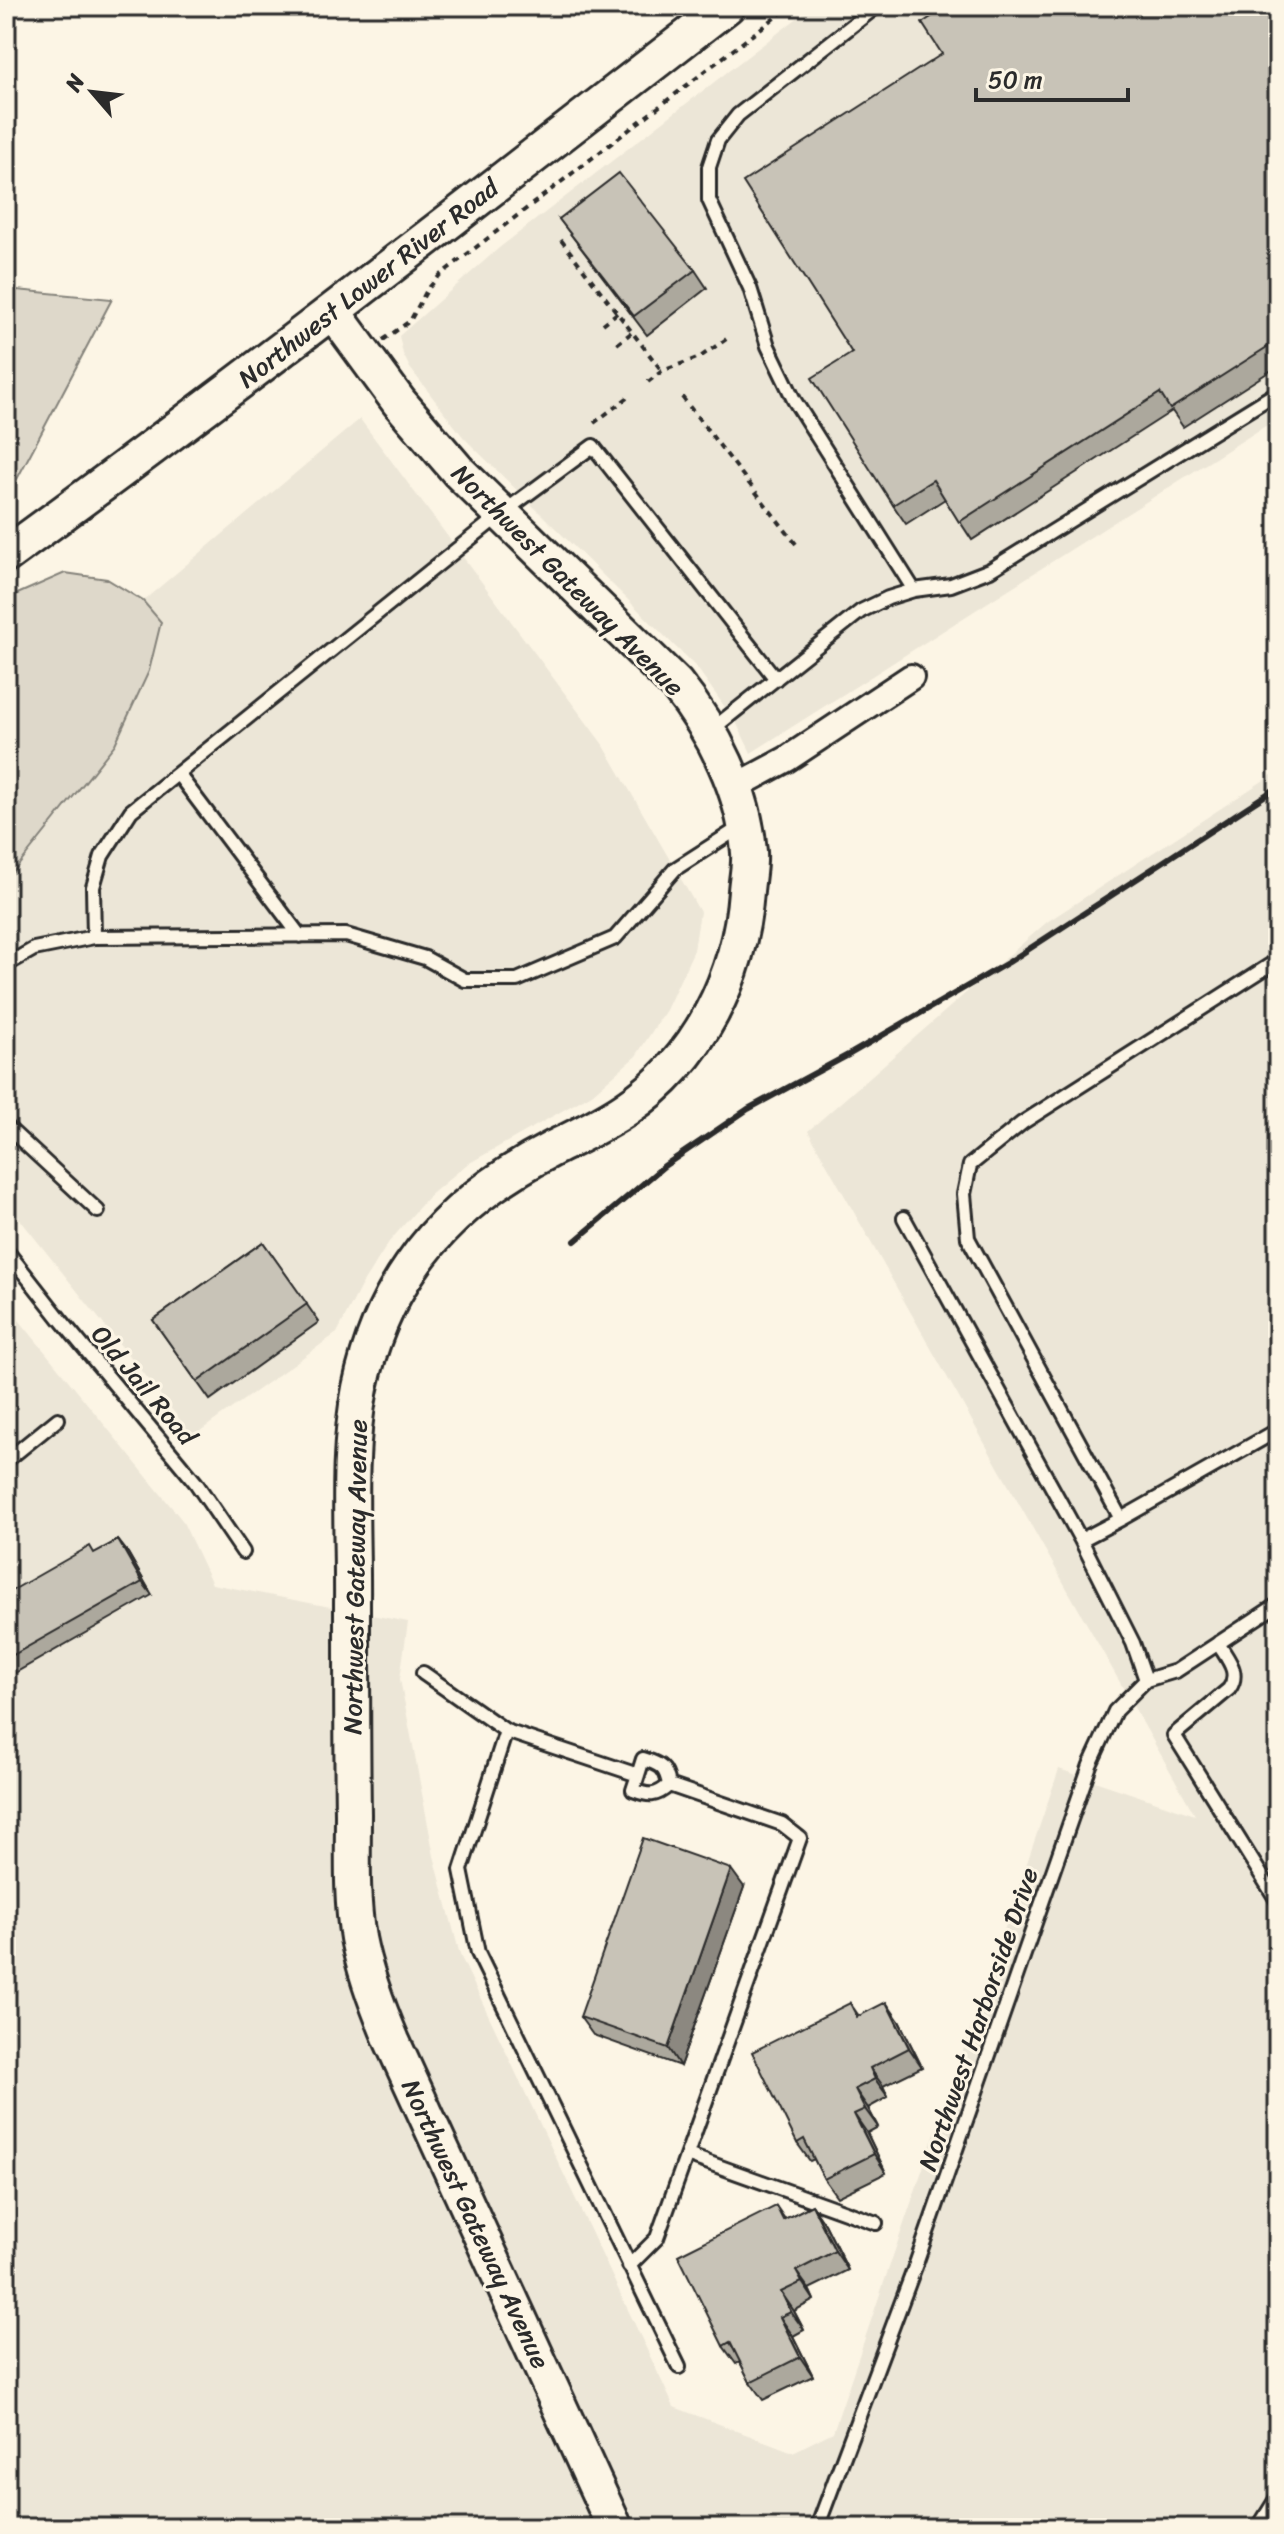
<svg xmlns="http://www.w3.org/2000/svg" width="1284" height="2534" viewBox="0 0 1284 2534" font-family="Sriracha,sans-serif">
<style>
.built{fill:#ece6d7}
.green{fill:#ded8ca;stroke:#84827a;stroke-width:2}
.lines{fill:none;stroke-linecap:round;stroke-linejoin:round}
.lane-casing{stroke:#2b2b2b;stroke-width:18}
.street-casing{stroke:#2b2b2b;stroke-width:30}
.secondary-casing{stroke:#2b2b2b;stroke-width:40}
.path{stroke:#2b2b2b;stroke-width:4;stroke-dasharray:6 6;stroke-linecap:butt}
.lane{stroke:#fcf5e5;stroke-width:12}
.street{stroke:#fcf5e5;stroke-width:24}
.secondary{stroke:#fcf5e5;stroke-width:34}
.rail{stroke:#2b2b2b;stroke-width:6}
.wall{fill:#aca89d;stroke:#2b2b2b;stroke-width:2}
.shaded-wall{fill:#8c8880;stroke:#2b2b2b;stroke-width:2}
.building{fill:#c8c3b7;stroke:#2b2b2b;stroke-width:2}
.labels{text-anchor:middle;stroke-width:6;stroke-linejoin:round;paint-order:stroke}
.street-label{font-size:26px;fill:#2b2b2b;stroke:#fcf5e5}
</style>
<rect width="100%" height="100%" fill="#fcf5e5"/>
<filter id="ink" filterUnits="userSpaceOnUse"><feTurbulence type="fractalNoise" baseFrequency=".0125" numOctaves="2"/><feDisplacementMap in="SourceGraphic" scale="16" xChannelSelector="R" yChannelSelector="G"/><feConvolveMatrix kernelMatrix="1 2 1 2 8 2 1 2 1" color-interpolation-filters="sRGB"/></filter>
<g filter="url(#ink)">
<path class="built" d="M 813,6 L 1278,6 L 1278,418 L 751,753 L 737,724 L 697,668 L 464,438 L 410,368 L 403,354 L 399,336 L 499,248 Z
M 360,419 L 604,746 L 700,912 L 694,950 L 666,1010 L 636,1056 L 592,1094 L 466,1165 L 428,1197 L 389,1242 L 361,1286 L 337,1333 L 193,1436 L 6,1202 L 6,881 L 115,744 L 149,671 L 161,622 L 143,601 Z
M 1278,771 L 1278,2528 L 6,2528 L 6,1304 L 182,1520 L 212,1584 L 408,1622 L 400,1679 L 434,1856 L 460,1955 L 674,2407 L 793,2452 L 833,2432 L 1059,1769 L 1195,1815 L 808,1131 L 1047,922 Z"/>
<path class="green" d="M 6,289 L 112,299 L 6,500 Z
M 65,573 L 107,579 L 143,601 L 161,622 L 149,671 L 115,744 L 6,881 L 6,599 Z"/>
<g class="lines">
<defs>
<path id="lane" d="M 877,6 L 738,115 L 718,140 L 709,167 L 709,200 L 750,288 L 768,346 L 794,400 L 914,590
M 710,731 L 861,611 L 888,598 L 914,590 L 951,585 L 990,570 L 1278,392
M 178,774 L 300,936
M 742,826 L 675,869 L 615,938 L 517,980 L 465,980 L 425,958 L 346,935 L 94,937 L 93,887 L 102,856 L 131,811 L 501,514 L 593,446 L 776,679
M 6,965 L 34,949 L 94,937
M 6,1126 L 98,1211
M 904,1218 L 1081,1540 L 1133,1643 L 1146,1680
M 6,1250 L 61,1320 L 196,1483 L 243,1552
M 6,1461 L 58,1419
M 1121,1519 L 1278,1430
M 1081,1540 L 1121,1519 L 968,1238 L 964,1194 L 970,1165 L 1022,1123 L 1278,960
M 1218,1643 C 1227,1659 1241,1672 1229,1689 L 1174,1735 L 1278,1902
M 423,1673 L 506,1731 L 638,1775 L 633,1790 C 649,1796 656,1797 669,1785 L 782,1824 L 800,1838 L 657,2238 L 629,2266
M 506,1731 L 461,1870 L 478,1953 L 679,2367
M 638,1775 L 643,1759 C 660,1764 666,1767 669,1785
M 687,2155 L 876,2223
M 817,2528 L 916,2264 L 1090,1765 L 1115,1711 L 1146,1680 L 1176,1671 L 1278,1604
M 1258,2528 L 1278,2496"/>
<path id="street" d="M 733,788 L 787,759 L 911,677"/>
<path id="secondary" d="M 333,312 L 399,402 L 459,472 L 676,684 C 714,731 744,791 749,852 C 750,865 747,878 746,891 C 740,976 699,1060 627,1108 C 604,1124 578,1136 552,1149 C 498,1177 446,1215 411,1267 C 386,1303 369,1345 360,1388 C 346,1458 353,1533 352,1604 C 352,1674 352,1744 353,1814 C 353,1855 351,1897 358,1938 C 365,1974 378,2008 392,2041 L 615,2528
M 6,555 C 251,377 488,191 727,6"/>
</defs>
<use href="#lane" class="lane-casing"/>
<use href="#street" class="street-casing"/>
<use href="#secondary" class="secondary-casing"/>
<path class="path" d="M 561,240 L 662,371
M 603,324 L 617,313
M 383,340 L 410,321 L 427,290 L 440,275 L 790,6
M 617,344 L 631,333
M 648,382 L 662,371 L 700,357 L 728,338
M 682,397 L 796,544
M 594,423 L 627,398"/>
<use href="#lane" class="lane"/>
<use href="#street" class="street"/>
<use href="#secondary" class="secondary"/>
<path class="rail" d="M 575,1241 L 664,1166 L 748,1109 L 850,1054 L 1009,962 L 1278,787"/>
</g>
<path class="wall" d="M 1278,6 L 1278,366 L 1183,427 L 1172,411 L 972,540 L 945,499 L 906,524 L 893,505 L 852,353 L 942,54 Z
M 559,219 L 695,270 L 707,288 L 647,335 Z
M 263,1242 L 319,1322 L 210,1400 L 153,1320 Z
M 118,1540 L 128,1553 L 152,1595 L 6,1678 L 6,1594 L 95,1553 Z
M 744,1887 L 680,2066 L 593,2035 L 580,2017 Z
M 850,2003 L 859,2016 L 899,2021 L 922,2067 L 883,2086 L 888,2097 L 868,2108 L 878,2127 L 867,2133 L 886,2173 L 837,2197 L 824,2179 L 814,2159 L 810,2161 L 797,2143 Z
M 812,2205 L 825,2224 L 848,2270 L 809,2289 L 814,2300 L 794,2311 L 804,2330 L 793,2336 L 813,2376 L 763,2400 L 750,2382 L 740,2362 L 736,2364 L 723,2346 L 776,2206 L 785,2219 Z"/>
<path class="shaded-wall" d="M 118,1540 L 128,1553 L 152,1595 L 142,1582 Z
M 731,1869 L 744,1887 L 680,2066 L 668,2048 Z
M 886,2002 L 899,2021 L 922,2067 L 909,2048 Z
M 870,2068 L 883,2086 L 888,2097 L 875,2079 Z
M 855,2089 L 868,2108 L 878,2127 L 865,2109 Z
M 854,2114 L 867,2133 L 886,2173 L 874,2154 Z
M 812,2205 L 825,2224 L 848,2270 L 835,2251 Z
M 796,2271 L 809,2289 L 814,2300 L 802,2282 Z
M 781,2292 L 794,2311 L 804,2330 L 791,2312 Z
M 780,2317 L 793,2336 L 813,2376 L 800,2357 Z"/>
<path class="building" d="M 948,6 L 1278,6 L 1278,340 L 1170,409 L 1160,393 L 959,522 L 933,480 L 893,505 L 812,378 L 852,353 L 743,182 L 942,54 L 922,23 Z
M 619,173 L 695,270 L 634,316 L 559,219 Z
M 263,1242 L 307,1304 L 197,1382 L 153,1320 Z
M 118,1540 L 142,1582 L 6,1659 L 6,1594 L 90,1546 L 94,1553 Z
M 643,1838 L 731,1869 L 668,2048 L 580,2017 Z
M 886,2002 L 909,2048 L 870,2068 L 875,2079 L 855,2089 L 865,2109 L 854,2114 L 874,2154 L 824,2179 L 804,2139 L 797,2143 L 752,2052 L 850,2003 L 857,2017 Z
M 812,2205 L 835,2251 L 796,2271 L 802,2282 L 781,2292 L 791,2312 L 780,2317 L 800,2357 L 750,2382 L 730,2342 L 723,2346 L 678,2255 L 776,2206 L 783,2220 Z"/>
</g>
<g class="labels">
<g class="street-label">
<text transform="translate(368 283) rotate(-38)" y="9">Northwest Lower River Road</text>
<text transform="translate(568 580) rotate(45)" y="9">Northwest Gateway Avenue</text>
<text transform="translate(144 1385) rotate(50)" y="9">Old Jail Road</text>
<text transform="translate(355 1577) rotate(-89)" y="9">Northwest Gateway Avenue</text>
<text transform="translate(978 2019) rotate(-71)" y="9">Northwest Harborside Drive</text>
<text transform="translate(476 2224) rotate(65)" y="9">Northwest Gateway Avenue</text>
</g>
</g>
<rect width="1284" height="2534" fill="none" stroke="#fcf5e5" stroke-width="32"/>
<rect x="16" y="16" width="1252" height="2502" fill="none" stroke="#2b2b2b" stroke-width="3" filter="url(#ink)"/>
<g transform="translate(92 92) rotate(298)" stroke="#fcf5e5" stroke-width="6" paint-order="stroke">
<path d="M0-6L14 30L0 20L-14 30Z" fill="#2b2b2b"/>
<text y="-12" font-size="22" font-weight="bold" text-anchor="middle" fill="#2b2b2b">N</text>
</g>
<path d="M976 88v12h152v-12" fill="none" stroke="#2b2b2b" stroke-width="4"/>
<text x="988" y="88" font-size="24" fill="#2b2b2b" stroke="#fcf5e5" stroke-width="6" paint-order="stroke">50 m</text>
</svg>
